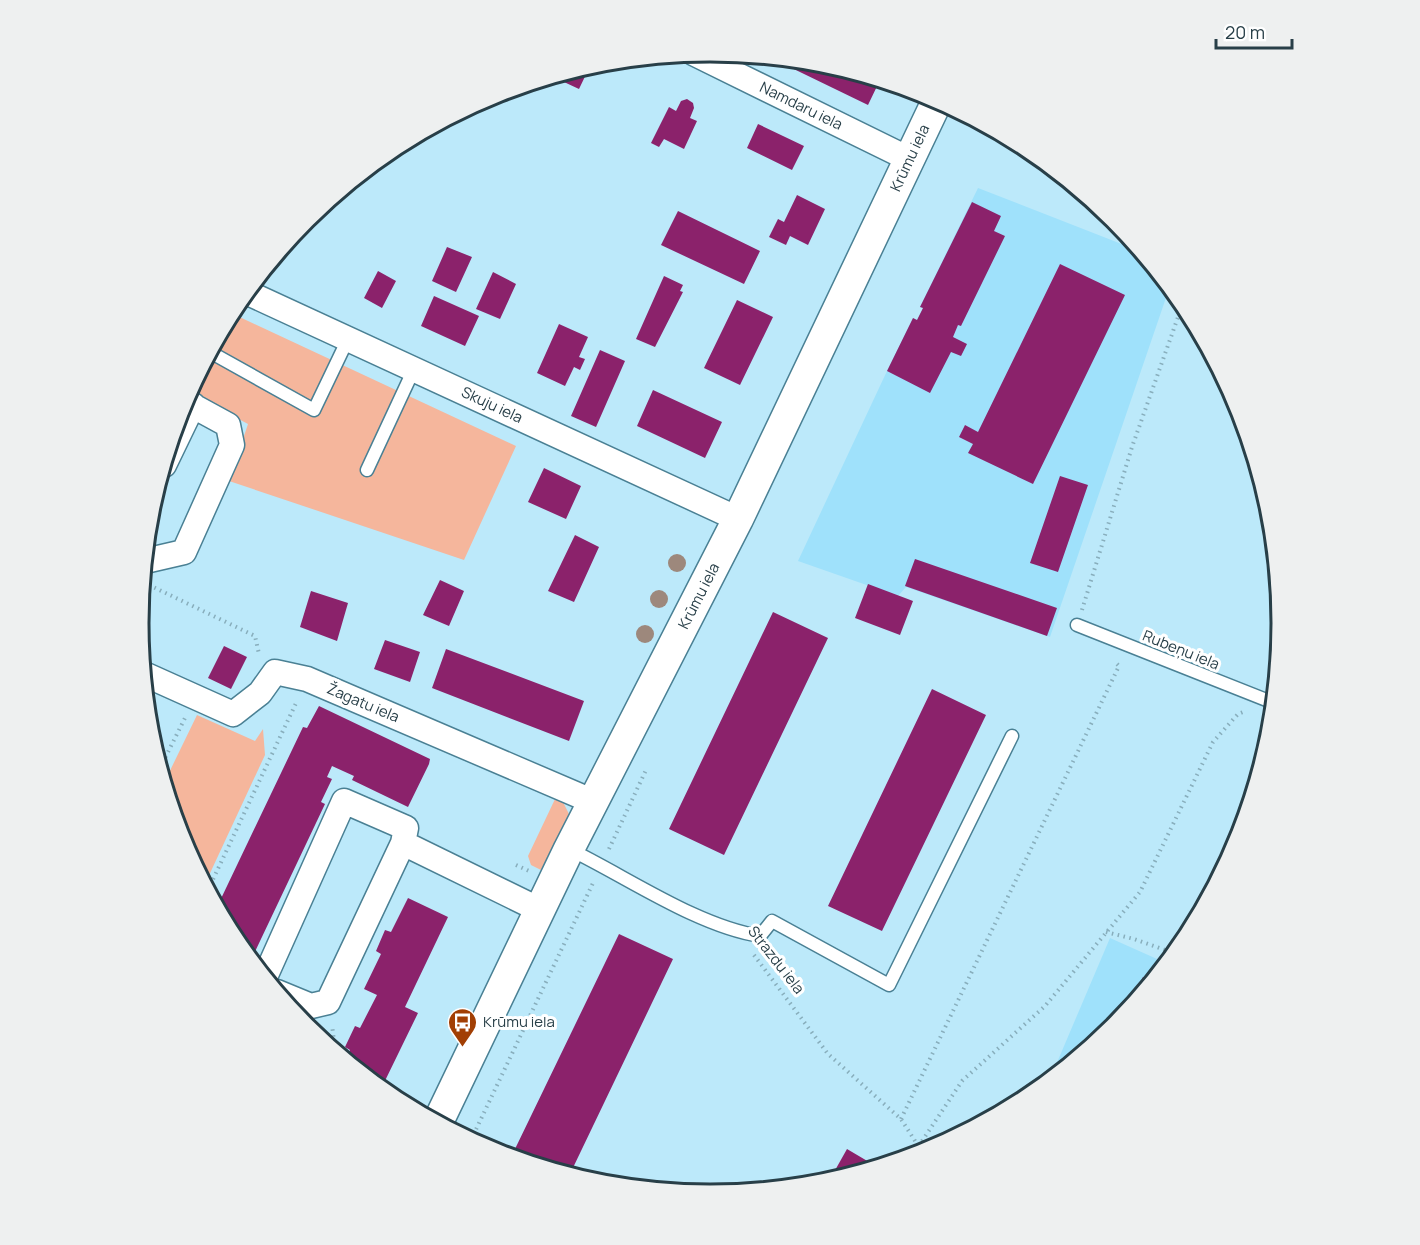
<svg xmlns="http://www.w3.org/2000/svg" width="1420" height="1245" viewBox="0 0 1420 1245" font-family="Manrope,sans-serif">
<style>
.built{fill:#9fe1fb}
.green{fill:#f5b69c}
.building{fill:#8b226b}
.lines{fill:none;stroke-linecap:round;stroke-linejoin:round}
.service-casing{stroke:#4a8094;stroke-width:15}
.minor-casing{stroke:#4a8094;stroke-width:27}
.tertiary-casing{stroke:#4a8094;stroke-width:33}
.path{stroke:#88aebc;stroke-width:4;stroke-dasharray:1.5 4.5;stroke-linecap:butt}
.service{stroke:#fff;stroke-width:12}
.minor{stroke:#fff;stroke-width:24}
.tertiary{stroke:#fff;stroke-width:30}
.tree{fill:#9d887c}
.labels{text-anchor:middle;stroke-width:6;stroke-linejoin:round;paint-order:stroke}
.street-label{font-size:15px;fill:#283f48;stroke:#fff}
.poi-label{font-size:15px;fill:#283f48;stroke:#fff;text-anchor:start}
.rim{fill:none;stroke:#283f48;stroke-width:3}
</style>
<rect width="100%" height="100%" fill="#bce9fa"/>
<path class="built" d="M 978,188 L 1142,252 L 1170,286 L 1050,637 L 906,587 L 898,596 L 798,561 L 887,371 L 913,318 L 917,320 L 923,308 L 920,307 Z
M 1110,938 L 1166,963 L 1114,1027 L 1050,1079 Z"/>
<path class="green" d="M 231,313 L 516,446 L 464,560 L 229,481 L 248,424 L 188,392 Z
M 197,715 L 255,741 L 263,729 L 265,755 L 205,884 L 182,841 L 164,783 Z
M 556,797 L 562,800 L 569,814 L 541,870 L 531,865 L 528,856 Z"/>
<path class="building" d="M 769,57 L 822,62 L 880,80 L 868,105 Z
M 591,64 L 579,89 L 551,76 Z
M 687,99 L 693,103 L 694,108 L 690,118 L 697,121 L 684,149 L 664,139 L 659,147 L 651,143 L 669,107 L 676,111 L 681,101 Z
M 758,124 L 804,146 L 792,170 L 747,148 Z
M 797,195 L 825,209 L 808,245 L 790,236 L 786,245 L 769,237 L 778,219 L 784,222 Z
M 972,202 L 1001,216 L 994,231 L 1005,236 L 961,326 L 958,325 L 953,337 L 967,344 L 961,356 L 951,352 L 930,393 L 887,371 L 913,318 L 917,320 L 923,308 L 920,307 Z
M 678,211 L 760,251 L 744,284 L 661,245 Z
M 447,247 L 472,257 L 456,292 L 432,281 Z
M 1060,264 L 1125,295 L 1033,484 L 968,453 L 973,444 L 959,437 L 965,425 L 978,432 Z
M 378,271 L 396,281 L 382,308 L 364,298 Z
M 493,272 L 516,284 L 500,319 L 476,309 Z
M 664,276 L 683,285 L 680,291 L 683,292 L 655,347 L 636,339 Z
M 434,296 L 479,316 L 465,346 L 421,326 Z
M 737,300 L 773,317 L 740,385 L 704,368 Z
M 559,324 L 588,337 L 579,357 L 585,359 L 580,370 L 574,367 L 565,386 L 537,373 Z
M 600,350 L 625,361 L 596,427 L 571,416 Z
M 653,390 L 722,422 L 705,458 L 637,426 Z
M 544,468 L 581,486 L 566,519 L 528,502 Z
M 1060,476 L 1088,485 L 1058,572 L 1030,563 Z
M 575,535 L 599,547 L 574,602 L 548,591 Z
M 915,559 L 1057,608 L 1047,636 L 905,586 Z
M 440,580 L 464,591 L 449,626 L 423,615 Z
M 868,584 L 913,601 L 900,635 L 855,618 Z
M 311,591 L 348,603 L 337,641 L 300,627 Z
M 773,612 L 828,638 L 724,855 L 669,829 Z
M 385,640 L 420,652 L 410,682 L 374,669 Z
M 224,646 L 247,657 L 231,689 L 208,678 Z
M 446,649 L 584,701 L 569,741 L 432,688 Z
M 932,689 L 986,715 L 882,931 L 828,906 Z
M 319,706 L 430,759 L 429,764 L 408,807 L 352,780 L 354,776 L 332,766 L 327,777 L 332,779 L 321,802 L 325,804 L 251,960 L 235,940 L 217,907 L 303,727 L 307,728 Z
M 148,723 L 160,729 L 153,744 L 149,734 Z
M 408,898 L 448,917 L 405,1007 L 418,1013 L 381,1089 L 346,1059 L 350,1050 L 345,1047 L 355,1026 L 360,1028 L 377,995 L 364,989 L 381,954 L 376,951 L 385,930 L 391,932 Z
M 619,934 L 673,959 L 570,1174 L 515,1149 Z
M 1143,977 L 1152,981 L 1129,1009 L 1128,1008 Z
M 847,1149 L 869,1162 L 865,1170 L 829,1181 Z"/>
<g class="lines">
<defs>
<path id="service" d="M 210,352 L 314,410 L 348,339
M 367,470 L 414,369
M 1077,625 L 1274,703
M 569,849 C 627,877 697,926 760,936 L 772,921 L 889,985 L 1012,736"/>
<path id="minor" d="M 693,53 L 909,159
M 246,292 L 738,519
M 164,465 L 193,405
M 145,561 L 184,552 L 232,445 L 228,425 L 184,401
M 144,674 L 233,714 L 260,693 L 275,672 L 307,679 L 594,802
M 403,843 L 540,910
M 265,977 L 344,801 L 406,828 L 403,843 L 328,1002 L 311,1006 L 277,992"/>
<path id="tertiary" d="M 438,1122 L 569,849 L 738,519 L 938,99"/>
</defs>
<use href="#service" class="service-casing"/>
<use href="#minor" class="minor-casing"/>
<use href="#tertiary" class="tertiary-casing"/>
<path class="path" d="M 149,585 L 255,636 L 259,654
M 1082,610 L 1132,447 L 1183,303
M 160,768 L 185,718
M 609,849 L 646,770
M 516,865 L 529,871
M 208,890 L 297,701
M 1106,932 L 1134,939 L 1174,953
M 754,955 L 828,1054 L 901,1119 L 917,1144
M 331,1048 L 334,1041 L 332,1025
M 901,1119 L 1119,666 L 1114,661
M 471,1140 L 593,883
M 912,1156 L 962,1081 L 1045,1006 L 1140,892 L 1213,742 L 1238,714 L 1243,712"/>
<use href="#service" class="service"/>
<use href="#minor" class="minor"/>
<use href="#tertiary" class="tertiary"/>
</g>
<g class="tree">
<circle cx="677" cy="563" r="9"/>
<circle cx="659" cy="599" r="9"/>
<circle cx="645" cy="634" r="9"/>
</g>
<defs>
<symbol id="bus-pin" viewBox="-11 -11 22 30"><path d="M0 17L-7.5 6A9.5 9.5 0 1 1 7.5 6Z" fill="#a23f04" stroke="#fff"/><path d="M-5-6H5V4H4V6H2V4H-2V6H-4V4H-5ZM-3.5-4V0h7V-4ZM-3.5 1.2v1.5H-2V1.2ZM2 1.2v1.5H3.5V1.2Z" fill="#fff"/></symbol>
</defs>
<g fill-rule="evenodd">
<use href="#bus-pin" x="446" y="1006" width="33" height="45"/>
</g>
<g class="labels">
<g class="street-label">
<text transform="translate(801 106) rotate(26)" y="5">Namdaru iela</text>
<text transform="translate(910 158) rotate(-65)" y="5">Krūmu iela</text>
<text transform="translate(492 405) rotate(25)" y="5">Skuju iela</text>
<text transform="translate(699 596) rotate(-63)" y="5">Krūmu iela</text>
<text transform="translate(1181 650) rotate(22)" y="5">Rubeņu iela</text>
<text transform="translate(363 703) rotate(23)" y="5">Žagatu iela</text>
<text transform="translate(776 960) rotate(52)" y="5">Strazdu iela</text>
</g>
<g class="poi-label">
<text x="483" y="1027">Krūmu iela</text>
</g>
</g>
<path d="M0 0H1420V1245H0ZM149 623a561 561 0 1 1 1122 0a561 561 0 1 1-1122 0Z" fill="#eef0f0" fill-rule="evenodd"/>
<path class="rim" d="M149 623a561 561 0 1 1 1122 0a561 561 0 1 1-1122 0Z"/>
<path d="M1216 39v9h76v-9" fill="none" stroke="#283f48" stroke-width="3"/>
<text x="1225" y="39" font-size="18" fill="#283f48" stroke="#ffffff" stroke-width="4.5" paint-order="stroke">20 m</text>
</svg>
